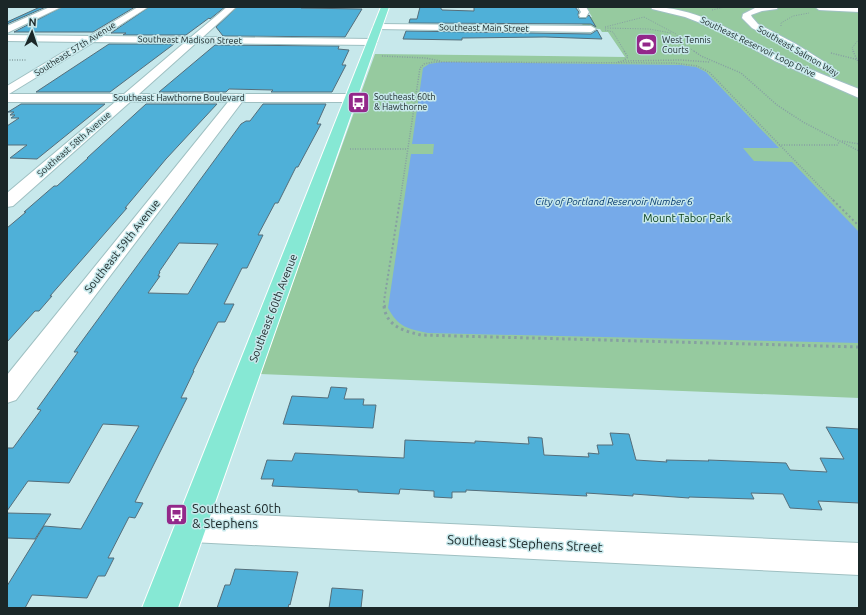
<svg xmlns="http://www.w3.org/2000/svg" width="866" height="615" viewBox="0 0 866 615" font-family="Ubuntu,sans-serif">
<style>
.green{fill:#96ca9f}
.water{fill:#76aae9}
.building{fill:#4fb0d8;stroke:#556e7a;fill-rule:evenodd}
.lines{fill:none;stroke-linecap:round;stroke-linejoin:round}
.minor-casing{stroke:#9fc0c2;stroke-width:2}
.major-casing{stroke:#fff;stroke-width:2}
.path-far3{stroke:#869fa2;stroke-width:1;stroke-dasharray:1 1.5;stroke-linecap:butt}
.path-far2{stroke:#869fa2;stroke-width:1.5;stroke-dasharray:1 1.5;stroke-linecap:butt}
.path-far1{stroke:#869fa2;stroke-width:2;stroke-dasharray:2 2.5;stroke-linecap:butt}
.path{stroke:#869fa2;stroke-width:3;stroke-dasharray:2.5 3.5;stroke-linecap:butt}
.minor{fill:#fff;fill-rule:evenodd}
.major{fill:#86e8d4;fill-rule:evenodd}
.labels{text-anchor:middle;stroke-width:3;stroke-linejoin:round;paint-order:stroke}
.far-street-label{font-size:9px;fill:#1b2728;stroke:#c7e8eb}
.far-poi-label{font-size:9px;fill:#1b2728;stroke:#c7e8eb;text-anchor:start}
.far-water-label{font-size:10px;font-style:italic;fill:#00366d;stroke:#c7e8eb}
.park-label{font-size:11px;fill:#043b17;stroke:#c7e8eb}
.street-label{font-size:11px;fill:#1b2728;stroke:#c7e8eb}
.near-poi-label{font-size:13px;fill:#1b2728;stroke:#c7e8eb;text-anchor:start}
.near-street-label{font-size:13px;fill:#1b2728;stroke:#c7e8eb}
</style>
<rect width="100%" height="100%" fill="#c7e8eb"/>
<path class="green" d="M 586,7 L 859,7 L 859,398 L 260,374 L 375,54 L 625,57 L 608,32 L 602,32 L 600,29 C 591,28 582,28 578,19 L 592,17 Z"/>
<path class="water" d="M 442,62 L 681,65 L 696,67 L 706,72 L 779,148 L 743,148 L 754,161 L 792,162 L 859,232 L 859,343 L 428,333 C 408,329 398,327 388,308 L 411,154 L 433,154 L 434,144 L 412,144 L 423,68 L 429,64 Z"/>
<path class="building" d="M 40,7 L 46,7 L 7,24 L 7,22 Z
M 62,7 L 135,7 L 93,32 L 14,32 Z
M 149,7 L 225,7 L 210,19 L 209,18 L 186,35 L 123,35 L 126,33 L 111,33 Z
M 237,7 L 302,7 L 301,8 L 362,9 L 345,37 L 223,36 L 216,27 Z
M 420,7 L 440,7 L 442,10 L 474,11 L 474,7 L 575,7 L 579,12 L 578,14 L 579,18 L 586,18 L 589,15 L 596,27 L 591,24 L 409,23 L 410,19 L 417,19 Z
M 597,30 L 602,39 L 545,37 L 462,38 L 462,40 L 403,39 L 406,31 L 591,34 Z
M 109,44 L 174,44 L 110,92 L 36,92 Z
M 215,45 L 339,46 L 338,49 L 349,50 L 342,65 L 346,65 L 332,92 L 271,92 L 273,90 L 229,89 L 226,92 L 159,92 Z
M 21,104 L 105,104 L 37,159 L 10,158 L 27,145 L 7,145 L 7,126 L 19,118 L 11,118 L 15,115 L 10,115 L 14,112 L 8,112 Z
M 146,104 L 217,104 L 166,159 L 125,208 L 127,208 L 50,296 L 52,296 L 39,311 L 35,311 L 7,342 L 7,228 L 26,212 L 24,212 L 54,186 L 57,186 L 88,158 L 87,158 Z
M 263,104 L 326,104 L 317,124 L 321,124 L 298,167 L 296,167 L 278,203 L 275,203 L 258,235 L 263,235 L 247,268 L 242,268 L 224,304 L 234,304 L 225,322 L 218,322 L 193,371 L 194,371 L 181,398 L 187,398 L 135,502 L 143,503 L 135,518 L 129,517 L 108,558 L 114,558 L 105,576 L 98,576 L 87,598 L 32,595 L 25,608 L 7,608 L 7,586 L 44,526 L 81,529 L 139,426 L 103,424 L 69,483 L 28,481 L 7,511 L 7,448 L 13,448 L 41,410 L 37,409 L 78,352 L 74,352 L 241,124 L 246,121 L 250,121 ZM 179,243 L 218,244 L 188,294 L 148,293 L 160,276 L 158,276 L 160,272 L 159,272 Z
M 331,387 L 347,388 L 344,399 L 364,399 L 363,405 L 376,405 L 373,428 L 283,424 L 292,396 L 328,398 Z
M 826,427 L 859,429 L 859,503 L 818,501 L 822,510 L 790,508 L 783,494 L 751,493 L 754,499 L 689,497 L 689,498 L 633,494 L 633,496 L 586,493 L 587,496 L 466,490 L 466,492 L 452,492 L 452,498 L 434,497 L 434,491 L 400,489 L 399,494 L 358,492 L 358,490 L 272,486 L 274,479 L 261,479 L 267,460 L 292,461 L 295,453 L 404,458 L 405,440 L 475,443 L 475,441 L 529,444 L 528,437 L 542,438 L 544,455 L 589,457 L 588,453 L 599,454 L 597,445 L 613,445 L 610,433 L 629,434 L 636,460 L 667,462 L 666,460 L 709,461 L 708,460 L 786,463 L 790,470 L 827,472 L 820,458 L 844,459 Z
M 7,513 L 51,514 L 35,539 L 7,538 Z
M 235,569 L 298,572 L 290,605 L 289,604 L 288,608 L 217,608 L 225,585 L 230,585 Z
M 332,588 L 363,590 L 361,608 L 329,608 Z"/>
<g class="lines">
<defs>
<path id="minor" d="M 50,7 L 61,7 L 7,33 L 7,26 Z
M 138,7 L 148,7 L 103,36 L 191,37 L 227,7 L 236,7 L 203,37 L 372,39 L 377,42 L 372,45 L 196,43 L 139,94 L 351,94 L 355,95 L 357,98 L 355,101 L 351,102 L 242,102 L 16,400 L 7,403 L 7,375 L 228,102 L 130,102 L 13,206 L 7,207 L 7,193 L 115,102 L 7,102 L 7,86 L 80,42 L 7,41 L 7,35 L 90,36 ZM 94,42 L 184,43 L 124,94 L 9,94 Z
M 578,7 L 586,7 L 589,12 L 586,17 L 580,17 L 579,15 L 581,12 Z
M 651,7 C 700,7 741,37 783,57 C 808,69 834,79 859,89 L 859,98 L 775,61 L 732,37 L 703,24 L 685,17 L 652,9 Z
M 757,7 L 778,7 L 777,9 L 762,11 L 751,15 L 752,17 L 758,24 L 796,44 L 831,66 L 833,68 L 831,70 L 823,70 L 788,48 L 752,28 L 742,18 L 743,14 Z
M 815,7 L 859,7 L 859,12 L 819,10 Z
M 378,24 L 591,26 L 596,29 L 591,32 L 375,29 L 373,27 L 375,25 Z
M 191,512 L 859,543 L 859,575 L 191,542 L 180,538 L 175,527 L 180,516 Z"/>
<path id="major" d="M 381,7 L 389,7 L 178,608 L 142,608 Z"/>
</defs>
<use href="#minor" class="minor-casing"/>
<use href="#major" class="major-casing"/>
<path class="path-far3" d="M 712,10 L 725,7
M 644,17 L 676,34 L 683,43 L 695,52
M 781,26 L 781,23 L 793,16 L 809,13
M 605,27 L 644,17
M 605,28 L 649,29 L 671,33
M 605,30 L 613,32 L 625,52
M 854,52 L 852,48 L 859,39"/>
<path class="path-far2" d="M 694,51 L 701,56 L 741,73 L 777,105 L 803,122 L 859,151
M 853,51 L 859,64
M 831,53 L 859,60
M 382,56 L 426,58 L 440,61
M 7,60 L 27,60
M 623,61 L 681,60 L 709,62
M 618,62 L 623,61 L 628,57 L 624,51
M 842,141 L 859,144
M 779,145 L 837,145 L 840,141
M 350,149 L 407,149
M 400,201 L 420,68 L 424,64 L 433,62 L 674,63 L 697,66 L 709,72 L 834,201"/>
<path class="path-far1" d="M 833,200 L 859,226
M 385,307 L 384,301 L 400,200"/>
<path class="path" d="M 384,306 C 386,326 404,331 421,335 L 859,347"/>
<use href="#minor" class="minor"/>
<use href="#major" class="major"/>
</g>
<defs>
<symbol id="stadium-square" viewBox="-11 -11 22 22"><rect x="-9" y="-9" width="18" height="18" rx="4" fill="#93288a" stroke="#c7e8eb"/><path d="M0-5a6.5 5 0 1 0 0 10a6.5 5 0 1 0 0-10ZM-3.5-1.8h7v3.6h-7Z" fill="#fff"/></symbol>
<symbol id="bus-square" viewBox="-11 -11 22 22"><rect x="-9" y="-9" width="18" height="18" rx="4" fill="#93288a" stroke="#c7e8eb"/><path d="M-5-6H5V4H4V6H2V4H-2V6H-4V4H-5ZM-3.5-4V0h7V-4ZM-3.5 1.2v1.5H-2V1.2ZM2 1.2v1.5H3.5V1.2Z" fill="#fff"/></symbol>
</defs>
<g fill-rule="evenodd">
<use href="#stadium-square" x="634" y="32" width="25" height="25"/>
<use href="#bus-square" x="346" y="90" width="25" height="25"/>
<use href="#bus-square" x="164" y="502" width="25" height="25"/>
</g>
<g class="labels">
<g class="far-street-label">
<text transform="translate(484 28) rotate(1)" y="3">Southeast Main Street</text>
<text transform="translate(190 40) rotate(1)" y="3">Southeast Madison Street</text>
<text transform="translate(758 47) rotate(26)" y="3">Southeast Reservoir Loop Drive</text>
<text transform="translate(75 49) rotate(-32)" y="3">Southeast 57th Avenue</text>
<text transform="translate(798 51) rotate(30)" y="3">Southeast Salmon Way</text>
<text x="179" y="101">Southeast Hawthorne Boulevard</text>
<text transform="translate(74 144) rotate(-41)" y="3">Southeast 58th Avenue</text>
</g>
<g class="far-poi-label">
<text x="662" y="43">West Tennis<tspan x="662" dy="10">Courts</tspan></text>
<text x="374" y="100">Southeast 60th<tspan x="374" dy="10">&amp; Hawthorne</tspan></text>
</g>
<g class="far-water-label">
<text x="614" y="205">City of Portland Reservoir Number 6</text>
</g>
<g class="park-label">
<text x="687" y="222">Mount Tabor Park</text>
</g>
<g class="street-label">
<text transform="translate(122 246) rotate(-52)" y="4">Southeast 59th Avenue</text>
<text transform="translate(273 308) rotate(-69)" y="4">Southeast 60th Avenue</text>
</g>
<g class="near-poi-label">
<text x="192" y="513">Southeast 60th<tspan x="192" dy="15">&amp; Stephens</tspan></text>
</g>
<g class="near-street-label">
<text transform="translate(525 543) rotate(3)" y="5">Southeast Stephens Street</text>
</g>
</g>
<rect width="866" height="615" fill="none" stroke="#1b2728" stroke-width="16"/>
<g transform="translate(32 32) rotate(3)" stroke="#c7e8eb" stroke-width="3" paint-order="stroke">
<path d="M0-3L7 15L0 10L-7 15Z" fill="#1b2728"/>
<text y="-6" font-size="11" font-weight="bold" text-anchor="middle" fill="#1b2728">N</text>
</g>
</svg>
